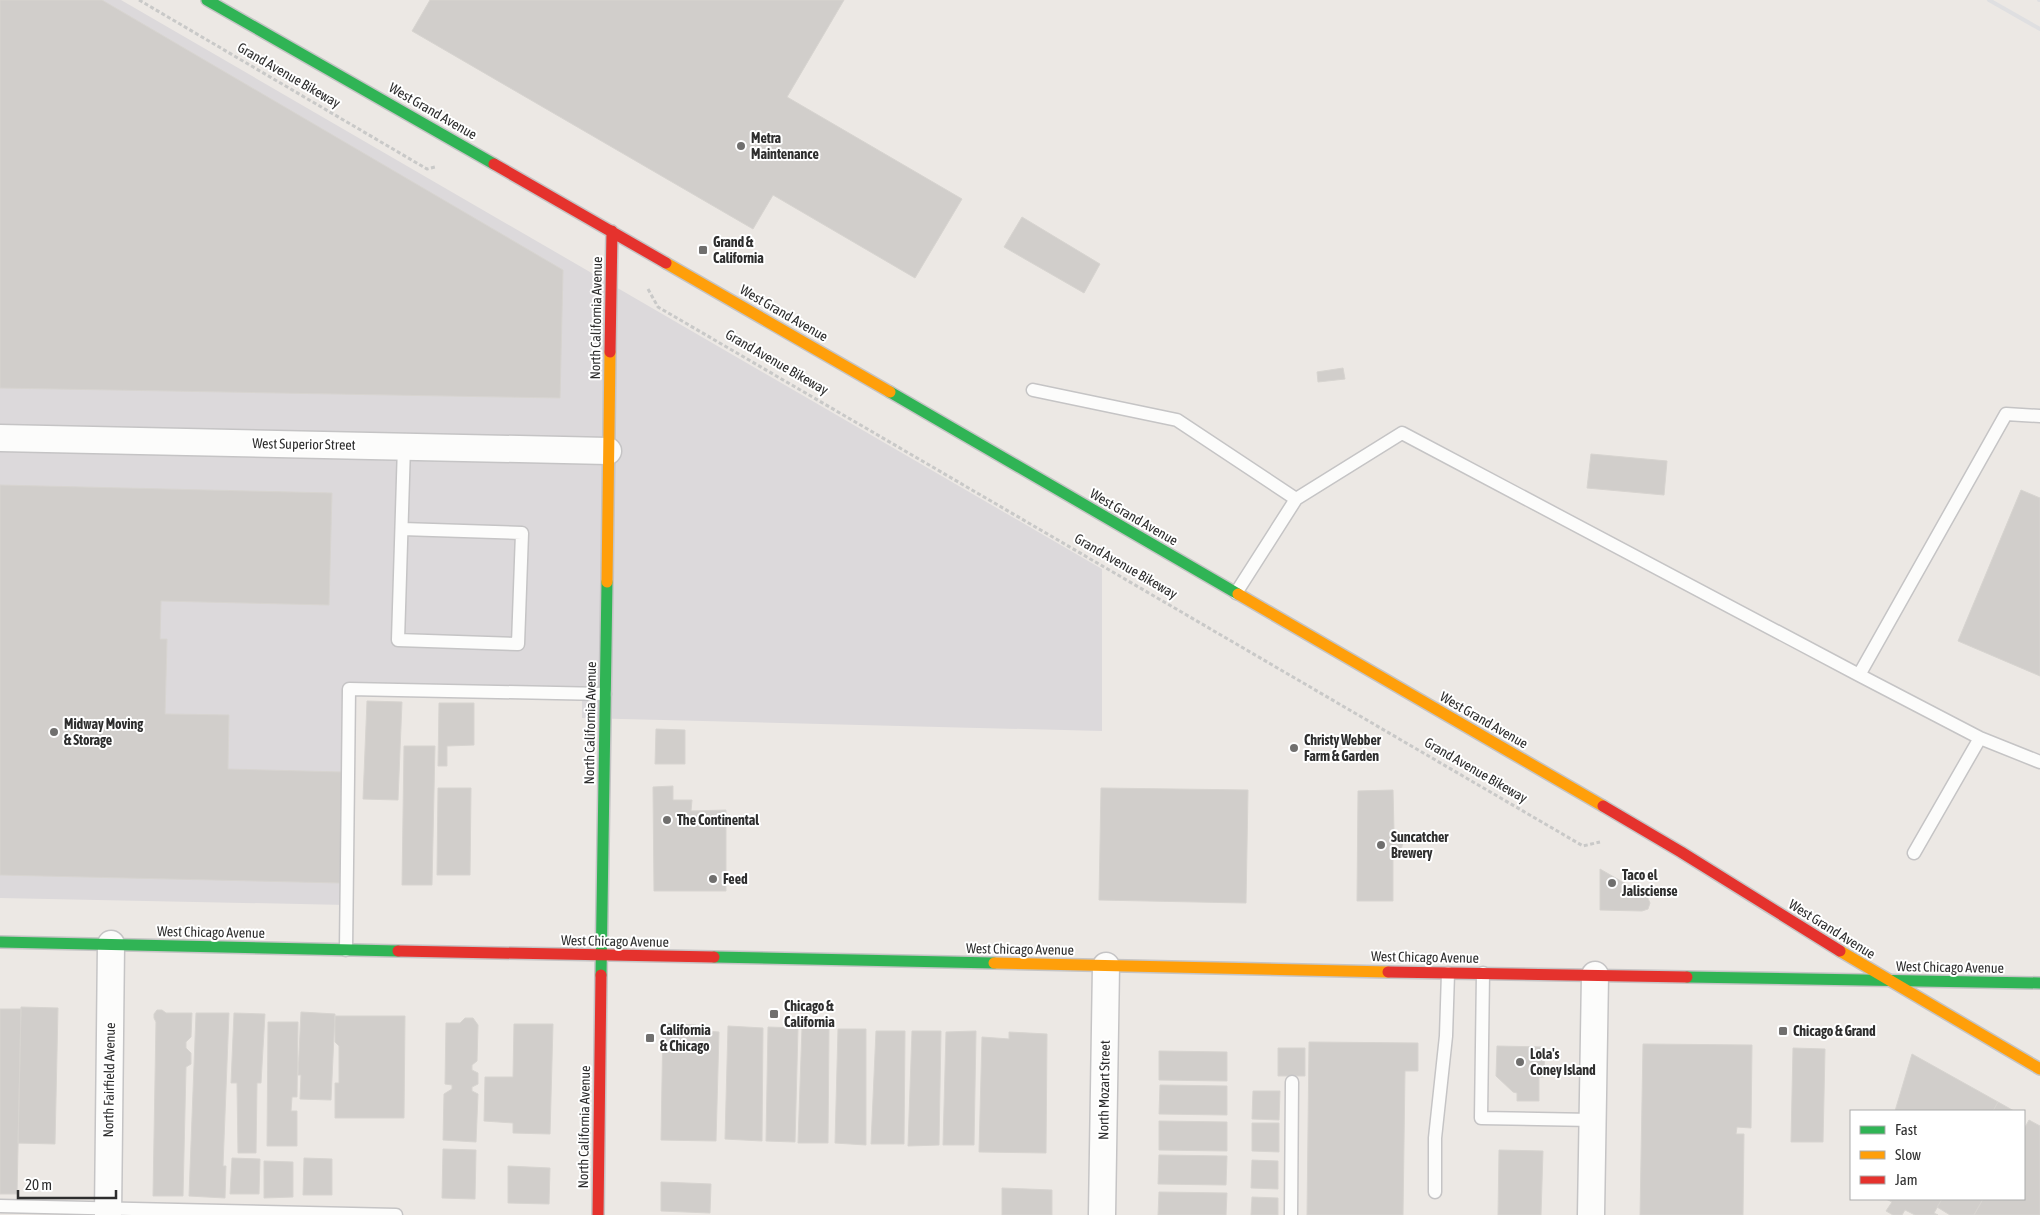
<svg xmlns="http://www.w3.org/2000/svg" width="2040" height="1215" viewBox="0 0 2040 1215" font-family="'Asap Condensed',sans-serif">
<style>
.industrial{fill:#dcd9db}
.building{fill:#d1cecb;stroke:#d7d4d0}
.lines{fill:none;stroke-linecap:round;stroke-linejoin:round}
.lane-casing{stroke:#c5c4c5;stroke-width:15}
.street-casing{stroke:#c5c4c5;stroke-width:29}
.fast-casing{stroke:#c5c4c5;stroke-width:14}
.slow-casing{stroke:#c5c4c5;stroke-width:14}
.jam-casing{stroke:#c5c4c5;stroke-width:14}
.path{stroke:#c9c9c8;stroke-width:3;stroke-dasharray:4 2.5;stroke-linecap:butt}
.lane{stroke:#fcfcfb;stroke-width:12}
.street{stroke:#fcfcfb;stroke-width:26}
.fast{stroke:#30b455;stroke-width:11}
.slow{stroke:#ff9f0a;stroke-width:11}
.jam{stroke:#e5322d;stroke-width:11}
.rail{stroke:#dfdfe1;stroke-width:4}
.poi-dot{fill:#706f6e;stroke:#fff;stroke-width:2}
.labels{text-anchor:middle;stroke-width:4;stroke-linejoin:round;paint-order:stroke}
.street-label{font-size:14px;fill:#2e2e2e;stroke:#fff}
.poi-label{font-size:14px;font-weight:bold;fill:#2e2e2e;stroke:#fff;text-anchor:start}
</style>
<rect width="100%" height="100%" fill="#ece8e4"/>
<path class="industrial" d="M 0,0 L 121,0 L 1102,569 L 1102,731 L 582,718 L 582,694 L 349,689 L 347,905 L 0,898 Z"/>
<path class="building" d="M 0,0 L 102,0 L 563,270 L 560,398 L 0,388 Z
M 430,0 L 844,0 L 787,97 L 962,199 L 915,278 L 773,195 L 753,229 L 412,31 Z
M 1022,217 L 1100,264 L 1084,293 L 1004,247 Z
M 1343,368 L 1345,379 L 1318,382 L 1317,372 Z
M 1591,454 L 1667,461 L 1664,495 L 1587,488 Z
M 0,485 L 332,493 L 329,605 L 161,601 L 160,639 L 167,639 L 165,714 L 229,715 L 228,769 L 342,772 L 340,883 L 0,875 Z
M 2021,490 L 2040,498 L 2040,676 L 1958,641 Z
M 367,701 L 402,702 L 398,800 L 363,799 Z
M 439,703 L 474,703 L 474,745 L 447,746 L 447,766 L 438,766 Z
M 656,729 L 685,730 L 685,764 L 655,764 Z
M 404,746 L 435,746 L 432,885 L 402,885 Z
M 673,786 L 673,800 L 692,800 L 691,811 L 726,810 L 726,891 L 654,891 L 653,787 Z
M 438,788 L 471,788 L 470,875 L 437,875 Z
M 1101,788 L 1248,790 L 1246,903 L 1099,900 Z
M 1393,790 L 1394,832 L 1400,834 L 1404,839 L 1401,850 L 1393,852 L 1393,901 L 1357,901 L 1358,791 Z
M 1600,869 L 1647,896 L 1650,903 L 1648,909 L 1642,911 L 1600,910 Z
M 21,1007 L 58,1008 L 55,1144 L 18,1143 Z
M 0,1009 L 21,1009 L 17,1194 L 0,1194 Z
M 157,1010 L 162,1010 L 166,1013 L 192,1013 L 191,1037 L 186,1042 L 186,1048 L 191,1053 L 191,1064 L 186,1067 L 183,1196 L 153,1196 L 156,1022 L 154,1018 L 154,1014 Z
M 301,1012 L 335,1014 L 331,1100 L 300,1099 L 301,1075 L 298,1075 Z
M 196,1013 L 229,1013 L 223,1166 L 226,1166 L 225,1198 L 189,1196 Z
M 234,1013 L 265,1014 L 261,1083 L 257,1083 L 256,1153 L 238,1153 L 237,1083 L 231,1083 Z
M 335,1016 L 405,1016 L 404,1118 L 335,1118 L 335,1083 L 339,1083 L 339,1046 L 335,1042 Z
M 465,1018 L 473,1018 L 478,1025 L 477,1061 L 472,1065 L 472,1070 L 478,1073 L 478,1084 L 472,1087 L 472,1091 L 478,1094 L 476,1142 L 443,1140 L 444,1094 L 452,1089 L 452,1085 L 445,1084 L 446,1023 L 460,1023 Z
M 268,1022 L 298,1022 L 297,1097 L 292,1097 L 291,1111 L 297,1111 L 297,1146 L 267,1146 Z
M 663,1023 L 696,1025 L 696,1030 L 719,1032 L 716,1141 L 661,1140 Z
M 514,1024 L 553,1024 L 550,1134 L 513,1133 L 513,1123 L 484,1121 L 485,1077 L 513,1077 Z
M 728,1026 L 763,1028 L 762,1141 L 725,1139 Z
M 768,1027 L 798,1028 L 795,1142 L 766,1141 Z
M 802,1028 L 829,1029 L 828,1143 L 798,1143 Z
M 838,1029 L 866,1029 L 866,1145 L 835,1143 Z
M 876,1031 L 905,1031 L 904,1144 L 871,1144 Z
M 912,1031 L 941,1031 L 939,1145 L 908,1146 Z
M 976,1031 L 974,1145 L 943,1145 L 946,1032 Z
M 1009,1032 L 1047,1034 L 1046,1153 L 979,1152 L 982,1037 L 1009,1039 Z
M 1309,1042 L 1418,1043 L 1418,1071 L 1405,1071 L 1403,1215 L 1307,1215 Z
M 1643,1044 L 1752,1045 L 1751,1128 L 1737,1127 L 1736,1134 L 1744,1134 L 1743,1215 L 1640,1215 Z
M 1497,1046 L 1545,1047 L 1544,1077 L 1539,1077 L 1539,1101 L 1517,1101 L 1517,1093 L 1513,1092 L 1496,1076 Z
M 1278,1048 L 1305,1048 L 1305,1076 L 1278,1076 Z
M 1793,1048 L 1825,1049 L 1823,1142 L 1791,1142 Z
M 1159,1051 L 1227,1052 L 1227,1081 L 1159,1080 Z
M 1912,1054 L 1998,1102 L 1993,1111 L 1895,1111 Z
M 1160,1085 L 1227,1086 L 1227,1115 L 1159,1114 Z
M 1253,1091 L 1280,1091 L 1279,1120 L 1252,1119 Z
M 1998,1102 L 2014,1111 L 1993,1111 Z
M 2029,1120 L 2040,1126 L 2040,1215 L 1974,1215 L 1983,1199 L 2024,1199 L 2024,1129 Z
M 1159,1121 L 1227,1122 L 1227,1151 L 1159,1150 Z
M 1252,1123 L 1279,1123 L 1279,1152 L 1252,1151 Z
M 443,1149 L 476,1150 L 475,1199 L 442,1198 Z
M 1499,1150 L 1543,1151 L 1541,1215 L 1498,1215 Z
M 1159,1155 L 1227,1156 L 1226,1185 L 1158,1184 Z
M 232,1158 L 260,1159 L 259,1194 L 230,1194 Z
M 304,1158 L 332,1159 L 332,1195 L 303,1195 Z
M 1252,1160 L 1278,1161 L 1278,1189 L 1251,1188 Z
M 264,1161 L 293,1162 L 293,1197 L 264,1198 Z
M 508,1166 L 550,1168 L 549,1204 L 508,1203 Z
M 661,1182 L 711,1184 L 710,1213 L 661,1211 Z
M 1002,1188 L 1052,1190 L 1052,1215 L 1002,1215 Z
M 1159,1192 L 1227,1193 L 1226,1215 L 1158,1215 Z
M 1252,1197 L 1278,1198 L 1278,1215 L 1251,1215 Z
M 1886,1199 L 1942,1199 L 1934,1213 L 1938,1215 L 1915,1215 L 1905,1210 L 1902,1215 L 1893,1215 L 1886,1211 L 1892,1202 Z
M 1942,1199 L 1983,1199 L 1974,1215 L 1950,1215 L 1937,1207 Z"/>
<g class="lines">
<defs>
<path id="lane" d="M 1033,390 L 1177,420 L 1296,499
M 402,529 L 522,533 L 518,644 L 398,640 L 404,446
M 1236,593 L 1296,499 L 1402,433 L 1859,675 L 1980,738 L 2040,762
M 1859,675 L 2006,414 L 2040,416
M 1914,853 L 1980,738
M 346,950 L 349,689 L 605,694
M 1483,973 L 1481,1118 L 1593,1120
M 1435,1192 L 1435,1138 L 1446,1036 L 1448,973
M 0,1206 L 396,1215
M 1291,1215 L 1292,1082"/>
<path id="street" d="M 0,438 L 608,451
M 108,1215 L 111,944
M 1102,1215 L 1106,966
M 1591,1215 L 1595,975"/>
<path id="fast" d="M 207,0 L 494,164
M 890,392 L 1238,594
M 0,942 L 398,951
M 714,957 L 994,963
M 601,975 L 607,582
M 1687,977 L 2040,983"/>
<path id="slow" d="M 666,263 L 890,392
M 607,582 L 610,352
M 1238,594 L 1603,806
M 1840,951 L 2040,1069
M 994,963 L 1388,972"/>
<path id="jam" d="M 494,164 L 666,263
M 610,352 L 612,231
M 1603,806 L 1681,852 L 1840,951
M 398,951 L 714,957
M 1388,972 L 1687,977
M 598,1215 L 601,975"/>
</defs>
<use href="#lane" class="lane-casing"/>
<use href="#street" class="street-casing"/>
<use href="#fast" class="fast-casing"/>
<use href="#slow" class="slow-casing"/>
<use href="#jam" class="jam-casing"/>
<path class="path" d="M 139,0 L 427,169 L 435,167
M 648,289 L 658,307 L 1583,846 L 1600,842"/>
<use href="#lane" class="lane"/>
<use href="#street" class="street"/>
<use href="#fast" class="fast"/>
<use href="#slow" class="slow"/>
<use href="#jam" class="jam"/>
<path class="rail" d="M 1989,0 L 2040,29
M 2039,0 L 2040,0"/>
</g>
<g class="poi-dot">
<circle cx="741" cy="146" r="5"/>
<rect x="698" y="245" width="10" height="10" rx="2.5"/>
<circle cx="54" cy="732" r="5"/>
<circle cx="1294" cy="748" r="5"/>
<circle cx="667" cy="820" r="5"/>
<circle cx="1381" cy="845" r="5"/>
<circle cx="713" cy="879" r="5"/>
<circle cx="1612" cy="883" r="5"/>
<rect x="769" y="1009" width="10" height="10" rx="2.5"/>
<rect x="1778" y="1026" width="10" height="10" rx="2.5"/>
<rect x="645" y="1033" width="10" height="10" rx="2.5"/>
<circle cx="1520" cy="1062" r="5"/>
</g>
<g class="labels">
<g class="street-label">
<text transform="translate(289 75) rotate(30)" y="5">Grand Avenue Bikeway</text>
<text transform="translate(433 111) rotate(30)" y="5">West Grand Avenue</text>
<text transform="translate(784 313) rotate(30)" y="5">West Grand Avenue</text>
<text transform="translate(596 318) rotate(-89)" y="5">North California Avenue</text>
<text transform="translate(777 362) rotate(30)" y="5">Grand Avenue Bikeway</text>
<text transform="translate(304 444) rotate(1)" y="5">West Superior Street</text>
<text transform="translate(1134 517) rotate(30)" y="5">West Grand Avenue</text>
<text transform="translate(1126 566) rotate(30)" y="5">Grand Avenue Bikeway</text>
<text transform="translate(1484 720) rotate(30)" y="5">West Grand Avenue</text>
<text transform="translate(590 723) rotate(-89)" y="5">North California Avenue</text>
<text transform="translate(1476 770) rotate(30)" y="5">Grand Avenue Bikeway</text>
<text transform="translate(1832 929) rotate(32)" y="5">West Grand Avenue</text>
<text transform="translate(211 932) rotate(1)" y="5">West Chicago Avenue</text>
<text transform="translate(615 941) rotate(1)" y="5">West Chicago Avenue</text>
<text transform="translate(1020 949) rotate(1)" y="5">West Chicago Avenue</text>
<text transform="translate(1425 957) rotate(1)" y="5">West Chicago Avenue</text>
<text transform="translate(1950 967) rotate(1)" y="5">West Chicago Avenue</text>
<text transform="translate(109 1080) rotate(-89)" y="5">North Fairfield Avenue</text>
<text transform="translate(1104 1090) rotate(-89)" y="5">North Mozart Street</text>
<text transform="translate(584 1127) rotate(-89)" y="5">North California Avenue</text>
</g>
<g class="poi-label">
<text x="751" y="143">Metra<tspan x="751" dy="16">Maintenance</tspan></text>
<text x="713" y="247">Grand &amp;<tspan x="713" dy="16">California</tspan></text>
<text x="64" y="729">Midway Moving<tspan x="64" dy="16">&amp; Storage</tspan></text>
<text x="1304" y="745">Christy Webber<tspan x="1304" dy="16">Farm &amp; Garden</tspan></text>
<text x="677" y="825">The Continental</text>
<text x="1391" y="842">Suncatcher<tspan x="1391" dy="16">Brewery</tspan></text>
<text x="1622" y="880">Taco el<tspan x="1622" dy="16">Jalisciense</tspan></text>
<text x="723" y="884">Feed</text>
<text x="784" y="1011">Chicago &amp;<tspan x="784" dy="16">California</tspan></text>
<text x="660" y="1035">California<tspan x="660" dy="16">&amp; Chicago</tspan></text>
<text x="1793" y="1036">Chicago &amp; Grand</text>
<text x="1530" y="1059">Lola's<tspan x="1530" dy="16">Coney Island</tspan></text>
</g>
</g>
<rect x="1850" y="1110" width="175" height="90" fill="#ffffff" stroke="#ababab"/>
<rect x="1860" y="1126" width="25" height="8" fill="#30b455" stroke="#ababab"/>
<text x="1895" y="1135" font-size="15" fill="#2e2e2e">Fast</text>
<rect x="1860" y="1151" width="25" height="8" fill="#ff9f0a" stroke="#ababab"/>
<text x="1895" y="1160" font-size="15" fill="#2e2e2e">Slow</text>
<rect x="1860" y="1176" width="25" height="8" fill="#e5322d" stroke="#ababab"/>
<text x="1895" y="1185" font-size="15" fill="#2e2e2e">Jam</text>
<path d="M18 1190v8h98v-8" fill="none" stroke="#2e2e2e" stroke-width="2.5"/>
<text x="25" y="1190" font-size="15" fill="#2e2e2e" stroke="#ffffff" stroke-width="4" paint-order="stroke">20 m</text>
</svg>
